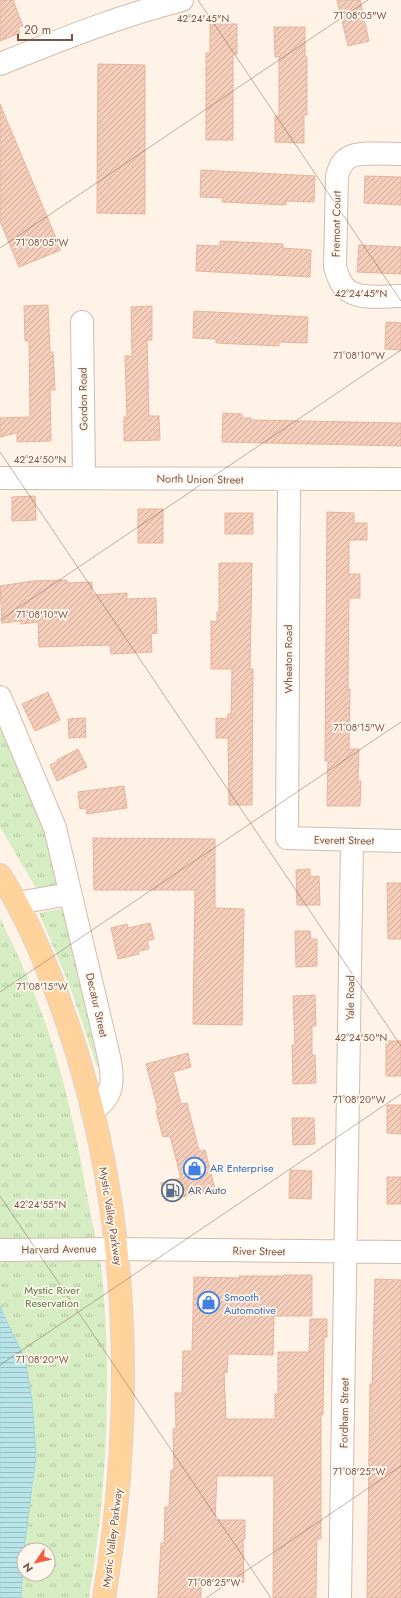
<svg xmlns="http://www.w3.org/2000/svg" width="401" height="1598" viewBox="0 0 401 1598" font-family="Jost,sans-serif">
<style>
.grass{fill:url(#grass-tufts)}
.water{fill:url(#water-rules);stroke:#9ed6dc}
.building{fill:url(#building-hatch);stroke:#e9b39a}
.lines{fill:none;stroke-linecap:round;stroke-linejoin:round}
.minor-casing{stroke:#d3bbad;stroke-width:24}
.major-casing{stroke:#dcd3cf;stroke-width:24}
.minor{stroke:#fff;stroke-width:22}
.major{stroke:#ffd39b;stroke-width:22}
.ticks{fill:none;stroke:#795648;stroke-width:1;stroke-opacity:0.45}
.labels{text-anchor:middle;stroke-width:3.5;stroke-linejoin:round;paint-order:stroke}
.street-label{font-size:11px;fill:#795648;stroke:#fff7ed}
.shop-label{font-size:11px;fill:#366cbe;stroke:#fff7ed;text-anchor:start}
.service-label{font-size:11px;fill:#4e5e75;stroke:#fff7ed;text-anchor:start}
.park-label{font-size:11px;fill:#527a3c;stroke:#fff7ed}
.ticks-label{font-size:10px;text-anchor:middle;fill:#795648;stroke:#fff7ed;stroke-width:3.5;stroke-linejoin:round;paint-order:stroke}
</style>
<defs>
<pattern id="grass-tufts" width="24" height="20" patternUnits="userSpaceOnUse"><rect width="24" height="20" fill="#d6edc3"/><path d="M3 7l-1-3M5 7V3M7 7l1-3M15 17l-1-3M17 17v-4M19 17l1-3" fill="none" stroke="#b2c3a0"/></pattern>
<pattern id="water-rules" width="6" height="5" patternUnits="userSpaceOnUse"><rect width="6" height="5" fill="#b8e5e9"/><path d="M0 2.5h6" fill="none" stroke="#9abcbf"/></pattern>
<pattern id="building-hatch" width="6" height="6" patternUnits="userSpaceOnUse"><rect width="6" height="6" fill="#f5cebb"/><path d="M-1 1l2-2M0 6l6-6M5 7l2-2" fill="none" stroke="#cbaa9a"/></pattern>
</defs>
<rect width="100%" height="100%" fill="#fef3e6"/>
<path class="grass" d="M 0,722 L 43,823 L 59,885 L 36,888 L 0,827 Z
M 65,908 L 102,1065 L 100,1068 L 97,1066 L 69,984 L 39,913 Z
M 0,918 C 15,948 29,979 41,1011 C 64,1072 77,1137 88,1201 C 93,1228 101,1256 103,1284 C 112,1388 106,1495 89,1598 L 21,1598 L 24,1555 L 24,1574 L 48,1574 L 48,1550 L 24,1550 L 29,1509 L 34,1482 L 25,1359 L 5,1318 L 0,1305 Z"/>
<path class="water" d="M 0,1305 L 5,1318 L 25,1359 L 32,1400 L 36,1456 L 24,1550 L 21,1598 L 0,1598 Z"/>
<path class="building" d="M 0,0 L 13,0 L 23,26 L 18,27 L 20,33 L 0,41 Z
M 337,0 L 360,0 L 369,41 L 348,46 Z
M 210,24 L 237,24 L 237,54 L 233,54 L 233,140 L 206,140 L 206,53 L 210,53 Z
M 274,27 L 305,27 L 305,56 L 307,57 L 307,115 L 304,115 L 304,143 L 275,142 L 275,116 L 279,116 L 279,57 L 275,57 Z
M 98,64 L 145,65 L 145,214 L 97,213 Z
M 0,104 L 61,250 L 19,267 L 0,221 Z
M 201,170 L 315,176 L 314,202 L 286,201 L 286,205 L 222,202 L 223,198 L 200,197 Z
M 365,176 L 401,177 L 401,205 L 364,203 Z
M 220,241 L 283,244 L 283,248 L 311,250 L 310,277 L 196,271 L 197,245 L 220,246 Z
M 359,245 L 401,247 L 401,274 L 357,272 Z
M 48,305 L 50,352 L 53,352 L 55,390 L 50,390 L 51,441 L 17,442 L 17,433 L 0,437 L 0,418 L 30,417 L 29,341 L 25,341 L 24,306 Z
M 152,306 L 152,340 L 147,340 L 149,416 L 159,416 L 160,440 L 124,441 L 124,417 L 127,417 L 125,356 L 132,356 L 131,307 Z
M 194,311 L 308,317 L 307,343 L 279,342 L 279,346 L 216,343 L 216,339 L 193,338 Z
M 386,322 L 401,323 L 401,350 L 385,349 Z
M 223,413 L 242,414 L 242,418 L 251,418 L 251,420 L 401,423 L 401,446 L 222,442 Z
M 35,496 L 36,520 L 12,521 L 12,497 Z
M 138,509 L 163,509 L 163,543 L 138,543 Z
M 327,512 L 354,513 L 354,523 L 367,523 L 367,540 L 349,540 L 349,574 L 360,574 L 360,598 L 349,598 L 348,689 L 350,689 L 349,749 L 359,749 L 358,781 L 361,781 L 360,806 L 327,806 L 328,761 L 325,761 Z
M 225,513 L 253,513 L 253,534 L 225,534 Z
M 219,563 L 252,563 L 250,669 L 253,669 L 252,805 L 229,805 L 228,738 L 216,738 L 216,718 L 227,719 L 228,714 L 231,714 L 232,669 L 211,669 L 211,621 L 217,622 L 217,612 L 219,612 Z
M 67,580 L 67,583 L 92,582 L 92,595 L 127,593 L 127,599 L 156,598 L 157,633 L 151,634 L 152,652 L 111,654 L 110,645 L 39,647 L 38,622 L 21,624 L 21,621 L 2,623 L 0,586 L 33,581 Z
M 48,692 L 60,720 L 35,731 L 22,704 Z
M 85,718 L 86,737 L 69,738 L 68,719 Z
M 78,749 L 87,767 L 57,781 L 50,765 L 58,761 L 57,760 Z
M 124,786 L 127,808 L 87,814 L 86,808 L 80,809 L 78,792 Z
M 93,838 L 215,839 L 215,908 L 244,909 L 242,1025 L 193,1024 L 195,890 L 94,890 Z
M 310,869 L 310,877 L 319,876 L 320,905 L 297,905 L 296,870 Z
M 387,883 L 401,883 L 401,939 L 388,939 Z
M 150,923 L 154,939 L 147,941 L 149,949 L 139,951 L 139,954 L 118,959 L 111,928 L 127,924 L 128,928 Z
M 295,931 L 310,931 L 311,939 L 317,939 L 317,966 L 296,967 Z
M 315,995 L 316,1026 L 312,1026 L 312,1055 L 315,1055 L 316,1083 L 293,1084 L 292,1045 L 295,1045 L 293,996 Z
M 386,1041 L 401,1041 L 401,1076 L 386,1076 Z
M 188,1053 L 191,1067 L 173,1072 L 181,1104 L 187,1103 L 199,1151 L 205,1150 L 215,1189 L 166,1201 L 161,1183 L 181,1178 L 170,1136 L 163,1137 L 156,1111 L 158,1110 L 146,1064 Z
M 387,1105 L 401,1105 L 401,1134 L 387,1133 Z
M 292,1118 L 314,1118 L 315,1144 L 293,1145 Z
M 290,1170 L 312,1171 L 311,1199 L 289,1198 Z
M 387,1177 L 401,1177 L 401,1204 L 387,1204 Z
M 284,1275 L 312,1275 L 312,1316 L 274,1316 L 273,1355 L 228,1354 L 227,1373 L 224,1372 L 226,1419 L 275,1419 L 275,1394 L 278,1394 L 278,1352 L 309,1352 L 310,1319 L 327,1319 L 327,1337 L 324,1337 L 323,1415 L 321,1415 L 321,1539 L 317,1539 L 316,1598 L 273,1598 L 274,1476 L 217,1476 L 215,1520 L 245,1520 L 245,1539 L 243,1539 L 244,1582 L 201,1583 L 201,1598 L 158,1598 L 161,1543 L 164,1543 L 165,1507 L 169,1507 L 171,1470 L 174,1470 L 173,1429 L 176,1428 L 175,1393 L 182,1393 L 183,1351 L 192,1351 L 194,1277 L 239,1278 L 239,1276 L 284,1276 Z
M 375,1279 L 401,1280 L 401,1598 L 367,1598 L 370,1384 L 372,1384 Z"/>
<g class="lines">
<defs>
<path id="minor" d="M 0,64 C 60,40 119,16 182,0
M 401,154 C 388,154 358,151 348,158 C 341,162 339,169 337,176 L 335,267 C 337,274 339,281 344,287 C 357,301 384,296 401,296
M 82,322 L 84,477
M 0,478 L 401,479
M 289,480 L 287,838 L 401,841
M 0,697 L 55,828 L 105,1040 C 111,1066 121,1095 92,1110
M 17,903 L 70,894
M 0,1250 L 117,1249 L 401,1252
M 340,1598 L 352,840"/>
<path id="major" d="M 0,875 C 30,921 50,973 68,1025 C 130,1209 136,1407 104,1598"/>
</defs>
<use href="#minor" class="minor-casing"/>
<use href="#major" class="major-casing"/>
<use href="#minor" class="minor"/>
<use href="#major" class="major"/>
</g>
<path class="ticks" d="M 198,0 L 401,301M 0,248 L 368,0M 0,452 L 401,1046M 0,620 L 401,350M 0,992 L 401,722M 0,1196 L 271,1598M 0,1365 L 401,1094M 206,1598 L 401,1466"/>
<defs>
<symbol id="shop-ring" viewBox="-11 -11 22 22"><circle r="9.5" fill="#fff7ed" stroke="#3f7fe0" stroke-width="1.5"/><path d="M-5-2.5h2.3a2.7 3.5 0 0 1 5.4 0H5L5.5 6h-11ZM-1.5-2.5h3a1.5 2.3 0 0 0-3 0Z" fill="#3f7fe0"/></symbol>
<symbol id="fuel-ring" viewBox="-11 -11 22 22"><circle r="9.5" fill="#fff7ed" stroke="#5c6f8a" stroke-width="1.5"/><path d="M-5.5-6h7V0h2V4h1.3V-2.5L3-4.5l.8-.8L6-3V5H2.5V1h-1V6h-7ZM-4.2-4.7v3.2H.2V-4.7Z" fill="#5c6f8a"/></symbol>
</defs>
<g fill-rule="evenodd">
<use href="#shop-ring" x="182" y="1156" width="25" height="25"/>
<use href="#fuel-ring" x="160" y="1178" width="25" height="25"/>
<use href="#shop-ring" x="196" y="1290" width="25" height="25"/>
</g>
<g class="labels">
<g class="street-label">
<text transform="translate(336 224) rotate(-89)" y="4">Fremont Court</text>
<text transform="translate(83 399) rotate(-91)" y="4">Gordon Road</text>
<text transform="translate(200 479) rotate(1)" y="4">North Union Street</text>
<text transform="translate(288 659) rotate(-90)" y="4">Wheaton Road</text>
<text transform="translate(344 840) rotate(1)" y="4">Everett Street</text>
<text transform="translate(350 998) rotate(-89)" y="4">Yale Road</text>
<text transform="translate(97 1005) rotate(77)" y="4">Decatur Street</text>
<text transform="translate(111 1216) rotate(81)" y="4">Mystic Valley Parkway</text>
<text transform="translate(59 1249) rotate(-1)" y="4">Harvard Avenue</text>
<text transform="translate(259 1251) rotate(1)" y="4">River Street</text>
<text transform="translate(344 1413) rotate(-89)" y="4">Fordham Street</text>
<text transform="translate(112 1538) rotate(-83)" y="4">Mystic Valley Parkway</text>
</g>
<g class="shop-label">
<text x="210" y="1172">AR Enterprise</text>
<text x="224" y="1301">Smooth<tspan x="224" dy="13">Automotive</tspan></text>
</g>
<g class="service-label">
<text x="188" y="1194">AR Auto</text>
</g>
<g class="park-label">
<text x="52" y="1294">Mystic River<tspan x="52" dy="13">Reservation</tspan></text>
</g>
</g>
<g class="ticks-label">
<text x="360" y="19">71°08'05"W</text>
<text x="203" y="22">42°24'45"N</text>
<text x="42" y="246">71°08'05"W</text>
<text x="361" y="297">42°24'45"N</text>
<text x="359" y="359">71°08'10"W</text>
<text x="40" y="463">42°24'50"N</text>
<text x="42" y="618">71°08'10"W</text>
<text x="359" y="731">71°08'15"W</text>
<text x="42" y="990">71°08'15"W</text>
<text x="361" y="1041">42°24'50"N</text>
<text x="359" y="1103">71°08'20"W</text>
<text x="40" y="1208">42°24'55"N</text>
<text x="42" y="1363">71°08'20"W</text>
<text x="359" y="1475">71°08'25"W</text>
<text x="214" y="1586">71°08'25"W</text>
</g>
<g transform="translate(36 1562) rotate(236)"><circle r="19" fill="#fff7ed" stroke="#c9b7ab"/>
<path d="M0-3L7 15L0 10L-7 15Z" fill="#f05e43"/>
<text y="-6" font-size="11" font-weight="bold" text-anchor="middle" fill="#795648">N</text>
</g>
<path d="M18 34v6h54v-6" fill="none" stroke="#795648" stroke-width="2"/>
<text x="24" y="34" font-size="12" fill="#795648" stroke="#fff7ed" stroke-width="3" paint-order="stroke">20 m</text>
</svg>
